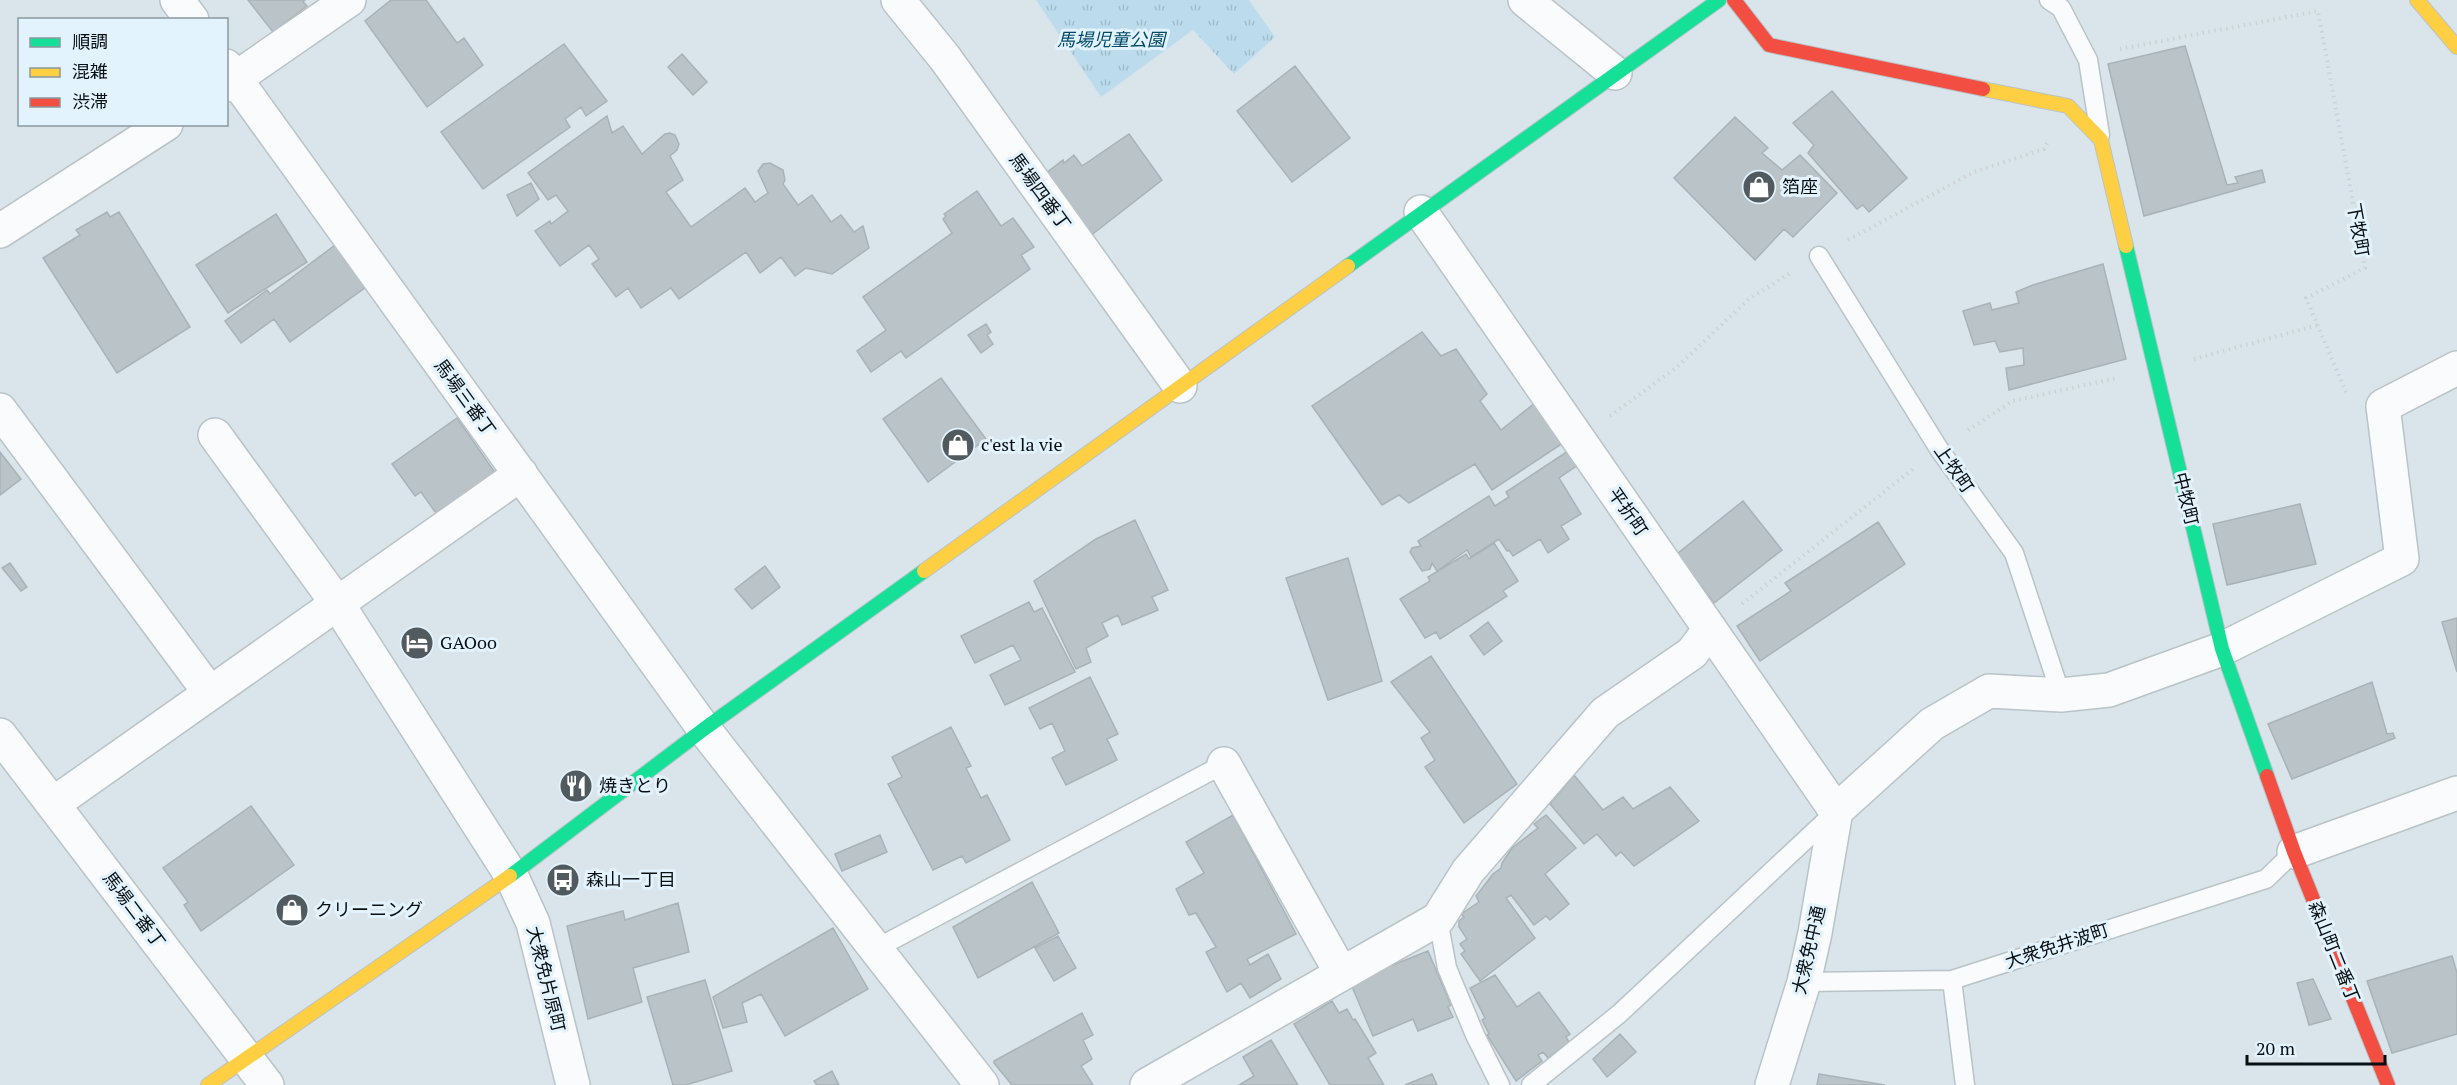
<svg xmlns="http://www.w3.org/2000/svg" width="2457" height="1085" viewBox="0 0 2457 1085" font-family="'PT Serif','Noto Sans JP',serif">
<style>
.park{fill:url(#park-tufts)}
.building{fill:#bac3c8;stroke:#a9b2b7;stroke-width:1.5}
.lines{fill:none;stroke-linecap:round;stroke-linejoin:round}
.lane-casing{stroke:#b9c3c8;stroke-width:21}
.street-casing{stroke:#b9c3c8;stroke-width:36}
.fast-casing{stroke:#b9c3c8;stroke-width:16}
.slow-casing{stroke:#b9c3c8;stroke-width:16}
.jam-casing{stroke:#b9c3c8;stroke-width:16}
.path{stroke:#cdd1d3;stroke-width:4;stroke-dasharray:1.5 4.5;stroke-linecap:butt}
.lane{stroke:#f9fbfc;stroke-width:18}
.street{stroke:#f9fbfc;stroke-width:33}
.fast{stroke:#16e098;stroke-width:14}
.slow{stroke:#ffcf43;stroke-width:14}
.jam{stroke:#f24e42;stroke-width:14}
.labels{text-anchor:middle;stroke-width:6;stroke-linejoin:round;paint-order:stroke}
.park-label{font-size:18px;font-style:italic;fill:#004966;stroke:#e2f3fd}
.poi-label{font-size:18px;fill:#080f13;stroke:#e2f3fd;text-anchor:start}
.street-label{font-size:18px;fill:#080f13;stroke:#e2f3fd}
</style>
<defs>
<pattern id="park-tufts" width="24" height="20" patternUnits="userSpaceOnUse" patternTransform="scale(1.5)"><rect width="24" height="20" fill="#bcdced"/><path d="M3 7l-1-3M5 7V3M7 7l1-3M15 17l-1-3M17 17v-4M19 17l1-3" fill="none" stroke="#a0bcca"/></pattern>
</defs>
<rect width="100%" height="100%" fill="#d9e5eb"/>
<path class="park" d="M 1036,0 L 1249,0 L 1275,37 L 1234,74 L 1193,30 L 1101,97 Z"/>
<path class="building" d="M 248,0 L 305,0 L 303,2 L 307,6 L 273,32 Z
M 391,0 L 426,0 L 457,43 L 464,38 L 483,65 L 427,107 L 365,21 Z
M 564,44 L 607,101 L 586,116 L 581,107 L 565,119 L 570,127 L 483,189 L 441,132 Z
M 2185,46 L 2227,185 L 2238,183 L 2235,177 L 2262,170 L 2265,182 L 2144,216 L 2108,64 Z
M 682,54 L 707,82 L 693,95 L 668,67 Z
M 1295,66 L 1350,138 L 1292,182 L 1237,111 Z
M 1832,91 L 1907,178 L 1869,212 L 1863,205 L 1857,209 L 1808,153 L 1814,145 L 1793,123 Z
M 607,116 L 612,133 L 623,126 L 642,154 L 665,134 L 670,133 L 675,135 L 679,144 L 677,150 L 670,156 L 683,180 L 666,192 L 691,227 L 745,188 L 755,202 L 768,193 L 758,171 L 763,164 L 770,163 L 783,170 L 785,180 L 783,184 L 798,205 L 812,195 L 831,222 L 841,215 L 854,232 L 863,226 L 869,248 L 832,274 L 806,268 L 795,276 L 781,257 L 760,273 L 746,252 L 679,299 L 671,288 L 641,308 L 628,288 L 616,297 L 592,264 L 599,259 L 589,245 L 560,266 L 535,231 L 550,221 L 551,224 L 568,211 L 556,195 L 548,200 L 528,173 Z
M 1735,117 L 1768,148 L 1762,153 L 1782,170 L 1800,155 L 1837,193 L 1793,237 L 1784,229 L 1755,260 L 1674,178 Z
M 1129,134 L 1162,180 L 1085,240 L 1041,177 L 1063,160 L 1064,163 L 1074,155 L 1082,166 Z
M 531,183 L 539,199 L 517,216 L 507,195 Z
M 977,191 L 1001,226 L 1013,218 L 1034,247 L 1021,255 L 1030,269 L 906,358 L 901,351 L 871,372 L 857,351 L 886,330 L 863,297 L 952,233 L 943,219 L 946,216 L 944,214 Z
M 107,212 L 110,217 L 119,212 L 190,327 L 117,373 L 43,258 L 80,235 L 76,230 Z
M 276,214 L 307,262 L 228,313 L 196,265 Z
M 335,245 L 366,287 L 290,342 L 274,319 L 241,343 L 225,321 L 267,290 L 270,294 Z
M 2103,264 L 2126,359 L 2009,390 L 2006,368 L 2024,365 L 2023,348 L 2000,352 L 1995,341 L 1974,345 L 1963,311 L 1990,303 L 1992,310 L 2019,303 L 2016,292 L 2033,285 Z
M 986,324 L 991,332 L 987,335 L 993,344 L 981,353 L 968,335 Z
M 1422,332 L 1441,356 L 1456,349 L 1487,394 L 1480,401 L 1501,430 L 1536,402 L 1563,443 L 1492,490 L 1475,464 L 1409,503 L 1399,495 L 1382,505 L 1312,406 Z
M 941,378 L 986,439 L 928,482 L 883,419 Z
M 457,418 L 496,474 L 438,516 L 421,492 L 415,496 L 392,464 Z
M 1568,451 L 1578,465 L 1559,478 L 1581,514 L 1561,526 L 1569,539 L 1548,553 L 1540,539 L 1513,556 L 1509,550 L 1507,551 L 1499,539 L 1471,557 L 1467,550 L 1437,571 L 1432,563 L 1430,569 L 1422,571 L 1410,552 L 1412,548 L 1421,546 L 1418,541 L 1489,496 L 1495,506 L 1509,497 L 1506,492 Z
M 0,452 L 21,479 L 0,495 Z
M 1743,501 L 1782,550 L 1714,603 L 1677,554 Z
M 2300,504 L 2316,564 L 2227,585 L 2213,524 Z
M 1135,520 L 1168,590 L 1152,597 L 1158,610 L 1122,625 L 1118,615 L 1102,623 L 1108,636 L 1086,648 L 1091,662 L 1076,669 L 1034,581 L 1096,539 Z
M 1135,520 L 1168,590 L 1152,597 L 1158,610 L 1122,625 L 1118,615 L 1102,623 L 1108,636 L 1086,648 L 1091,662 L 1076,669 L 1034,581 L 1096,539 Z
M 1878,522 L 1905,564 L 1760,661 L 1737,626 L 1791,591 L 1785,583 Z
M 1494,543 L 1518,581 L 1503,591 L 1507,596 L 1440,639 L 1436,632 L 1425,638 L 1400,599 L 1430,581 L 1428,577 L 1466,554 L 1469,559 Z
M 1348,558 L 1382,681 L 1328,700 L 1286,578 Z
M 10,563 L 27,587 L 21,591 L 2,568 Z
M 765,566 L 780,587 L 752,609 L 735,589 Z
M 1029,602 L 1034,612 L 1042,608 L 1075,672 L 1005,705 L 990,675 L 1021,660 L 1013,645 L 975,663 L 961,636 Z
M 2457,618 L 2457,672 L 2442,622 Z
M 1488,622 L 1502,641 L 1484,655 L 1470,636 Z
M 1431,656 L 1517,784 L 1464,823 L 1425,767 L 1435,760 L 1421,738 L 1430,732 L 1391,682 Z
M 1090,677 L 1118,734 L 1107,739 L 1117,760 L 1066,785 L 1052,758 L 1065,751 L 1052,723 L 1040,729 L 1029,708 Z
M 2372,682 L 2387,734 L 2393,733 L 2395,738 L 2292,779 L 2268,724 Z
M 951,727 L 971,766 L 966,768 L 981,798 L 987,795 L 1010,840 L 966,863 L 962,856 L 933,870 L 888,784 L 902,777 L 892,757 Z
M 1574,775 L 1603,810 L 1623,797 L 1633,809 L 1670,787 L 1699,821 L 1634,866 L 1621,852 L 1616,856 L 1597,834 L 1584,844 L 1550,804 Z
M 251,806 L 294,865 L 201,931 L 184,905 L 188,902 L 163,868 Z
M 1233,815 L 1296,934 L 1247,959 L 1250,965 L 1268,954 L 1281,979 L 1250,998 L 1241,983 L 1227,992 L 1206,952 L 1216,947 L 1196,913 L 1189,915 L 1176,889 L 1204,873 L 1186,842 Z
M 1546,815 L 1576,848 L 1545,874 L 1569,904 L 1550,920 L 1546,916 L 1534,925 L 1511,895 L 1506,898 L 1535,938 L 1480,981 L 1461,954 L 1465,951 L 1460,944 L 1467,939 L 1459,927 L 1459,921 L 1464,917 L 1461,914 L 1479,902 L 1476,896 L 1493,874 L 1501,868 L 1502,863 L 1512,848 L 1538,828 L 1534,824 Z
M 880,835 L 887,852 L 842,871 L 835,854 Z
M 1032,882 L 1059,933 L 978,978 L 953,927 Z
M 678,903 L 689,952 L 633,968 L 642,1002 L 588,1019 L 567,926 L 623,911 L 625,920 Z
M 833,928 L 868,989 L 785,1036 L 761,994 L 742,1003 L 747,1022 L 723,1028 L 713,997 Z
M 1058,936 L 1076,968 L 1054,981 L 1035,948 Z
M 1428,951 L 1451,1005 L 1448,1007 L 1453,1017 L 1418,1031 L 1413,1019 L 1373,1036 L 1350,982 Z
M 2452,956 L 2457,973 L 2457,1034 L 2392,1053 L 2367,981 Z
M 1495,975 L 1517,1007 L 1539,992 L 1570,1034 L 1566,1037 L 1569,1042 L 1548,1058 L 1543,1052 L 1538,1055 L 1542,1061 L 1516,1081 L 1487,1035 L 1489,1034 L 1482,1020 L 1485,1018 L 1470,988 Z
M 2313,979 L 2331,1019 L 2309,1025 L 2297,983 Z
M 705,980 L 732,1071 L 686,1085 L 673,1085 L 647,997 Z
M 1332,1001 L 1339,1013 L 1347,1009 L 1353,1020 L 1355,1019 L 1376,1053 L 1368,1058 L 1384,1085 L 1330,1085 L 1294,1024 Z
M 1082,1013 L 1093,1035 L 1083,1040 L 1092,1059 L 1081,1066 L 1093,1085 L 1012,1085 L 994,1063 L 994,1061 Z
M 1620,1034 L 1636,1052 L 1607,1077 L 1593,1059 Z
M 1271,1040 L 1298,1085 L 1239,1085 L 1254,1076 L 1243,1057 Z
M 832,1071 L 839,1085 L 817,1085 L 814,1081 Z
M 1432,1074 L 1437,1085 L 1405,1085 Z
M 1819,1074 L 1885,1085 L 1817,1085 Z"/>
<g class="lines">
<defs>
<path id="lane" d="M 2049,0 L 2061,8 L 2088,60 L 2100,135
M 1819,256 L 1939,449 L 2014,553 L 2061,695
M 1438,919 L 1447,968 L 1475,1035 L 1500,1085
M 877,948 L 1224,764
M 1952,980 L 1965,1085
M 1804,982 L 1952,980 L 2266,879 L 2294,852
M 1531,1085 L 1619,1014 L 1832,815"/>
<path id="street" d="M 177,0 L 192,20
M 898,0 L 945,58 L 1180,386
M 1525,0 L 1615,73
M 226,66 L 704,729 L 982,1085
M 226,85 L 349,0
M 1421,212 L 1836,811
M 0,231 L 166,124
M 0,410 L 210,693
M 215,435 L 337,603 L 511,875 L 533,923 L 573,1085
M 0,735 L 267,1085
M 1224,764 L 1341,973
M 53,804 L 521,474
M 1836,811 L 1932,724 L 1989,691 L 2061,695 L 2109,690 L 2222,649 L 2402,559 L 2383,406 L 2457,368
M 2294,852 L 2457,793
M 1147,1085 L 1438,919 L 1468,871 L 1605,713 L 1692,653 L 1710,629
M 1772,1085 L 1804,982 L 1815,933 L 1836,811"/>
<path id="fast" d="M 2126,246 L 2222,649 L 2267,776
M 1348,266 L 1719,0
M 510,876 L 704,729 L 924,571"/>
<path id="slow" d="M 2417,0 L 2457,47
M 1983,89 L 2068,106 L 2101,140 L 2126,246
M 924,571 L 1348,266
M 208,1085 L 510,876"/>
<path id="jam" d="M 1734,0 L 1769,45 L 1983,89
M 2267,776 L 2294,852 L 2388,1085"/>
</defs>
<use href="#lane" class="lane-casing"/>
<use href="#street" class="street-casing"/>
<use href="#fast" class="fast-casing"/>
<use href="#slow" class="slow-casing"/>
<use href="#jam" class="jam-casing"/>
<path class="path" d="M 2120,49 L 2318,11 L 2365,268 L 2306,298 L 2346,392
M 1848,240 L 1974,172 L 2044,149 L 2047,143
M 2194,359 L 2318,325
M 1610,416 L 1677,367 L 1749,299 L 1792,272
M 1968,430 L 2013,401 L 2117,378
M 1742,604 L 1913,469"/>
<use href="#lane" class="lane"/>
<use href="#street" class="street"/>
<use href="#fast" class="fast"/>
<use href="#slow" class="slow"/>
<use href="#jam" class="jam"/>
</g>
<defs>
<symbol id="shop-disc" viewBox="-11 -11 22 22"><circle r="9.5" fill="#515a5f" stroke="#e2f3fd"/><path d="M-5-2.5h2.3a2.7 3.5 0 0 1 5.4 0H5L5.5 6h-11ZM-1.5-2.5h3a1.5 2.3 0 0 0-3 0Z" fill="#fff"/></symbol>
<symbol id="hotel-disc" viewBox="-11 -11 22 22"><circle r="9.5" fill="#515a5f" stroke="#e2f3fd"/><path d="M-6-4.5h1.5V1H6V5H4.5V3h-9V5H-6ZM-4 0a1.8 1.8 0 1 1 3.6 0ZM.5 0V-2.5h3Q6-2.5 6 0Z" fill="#fff"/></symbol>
<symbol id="restaurant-disc" viewBox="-11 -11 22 22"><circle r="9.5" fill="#515a5f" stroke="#e2f3fd"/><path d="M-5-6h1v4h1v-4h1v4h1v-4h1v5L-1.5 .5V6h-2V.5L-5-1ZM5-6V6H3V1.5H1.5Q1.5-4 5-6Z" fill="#fff"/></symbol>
<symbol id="bus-disc" viewBox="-11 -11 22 22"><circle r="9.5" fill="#515a5f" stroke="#e2f3fd"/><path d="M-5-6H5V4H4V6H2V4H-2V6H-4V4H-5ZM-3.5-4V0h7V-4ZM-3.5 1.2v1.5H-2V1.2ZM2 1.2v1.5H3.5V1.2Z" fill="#fff"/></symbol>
</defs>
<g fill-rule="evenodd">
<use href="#shop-disc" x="1740" y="168" width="38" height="38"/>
<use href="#shop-disc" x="939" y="426" width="38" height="38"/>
<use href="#hotel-disc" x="398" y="624" width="38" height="38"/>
<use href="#restaurant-disc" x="557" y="767" width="38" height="38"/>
<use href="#bus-disc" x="544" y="861" width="38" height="38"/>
<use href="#shop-disc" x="273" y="891" width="38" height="38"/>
</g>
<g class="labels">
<g class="park-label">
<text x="1111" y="46">馬場児童公園</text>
</g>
<g class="poi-label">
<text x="1782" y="193">箔座</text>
<text x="981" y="451">c'est la vie</text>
<text x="440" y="649">GAOoo</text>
<text x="599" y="792">焼きとり</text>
<text x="586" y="886">森山一丁目</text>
<text x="315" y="916">クリーニング</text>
</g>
<g class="street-label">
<text transform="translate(1040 192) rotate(54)" y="6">馬場四番丁</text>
<text transform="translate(2358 230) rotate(80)" y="6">下牧町</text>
<text transform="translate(465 398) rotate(54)" y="6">馬場三番丁</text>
<text transform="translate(1954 469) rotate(55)" y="6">上牧町</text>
<text transform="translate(2186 499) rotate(76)" y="6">中牧町</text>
<text transform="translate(1628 512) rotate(55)" y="6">平折町</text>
<text transform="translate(134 910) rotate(53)" y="6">馬場二番丁</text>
<text transform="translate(2057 946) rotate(-18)" y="6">大衆免井波町</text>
<text transform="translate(1809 950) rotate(-77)" y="6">大衆免中通</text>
<text transform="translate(2334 952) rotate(68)" y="6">森山町二番丁</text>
<text transform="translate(546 979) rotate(76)" y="6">大衆免片原町</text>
</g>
</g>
<rect x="18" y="18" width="210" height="108" fill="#e2f3fd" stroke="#8b989f" stroke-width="1.5"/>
<rect x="30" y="38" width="30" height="9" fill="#16e098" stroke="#8b989f" stroke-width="1.5"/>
<text x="72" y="48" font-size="18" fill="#080f13">順調</text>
<rect x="30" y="68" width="30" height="9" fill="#ffcf43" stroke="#8b989f" stroke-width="1.5"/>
<text x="72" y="78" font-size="18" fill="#080f13">混雑</text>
<rect x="30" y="98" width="30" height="9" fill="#f24e42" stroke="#8b989f" stroke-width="1.5"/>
<text x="72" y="108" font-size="18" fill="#080f13">渋滞</text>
<path d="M2247 1055v9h138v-9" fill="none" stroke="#080f13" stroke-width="3"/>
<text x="2256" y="1055" font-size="18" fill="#080f13" stroke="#e2f3fd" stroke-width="4.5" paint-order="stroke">20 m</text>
</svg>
